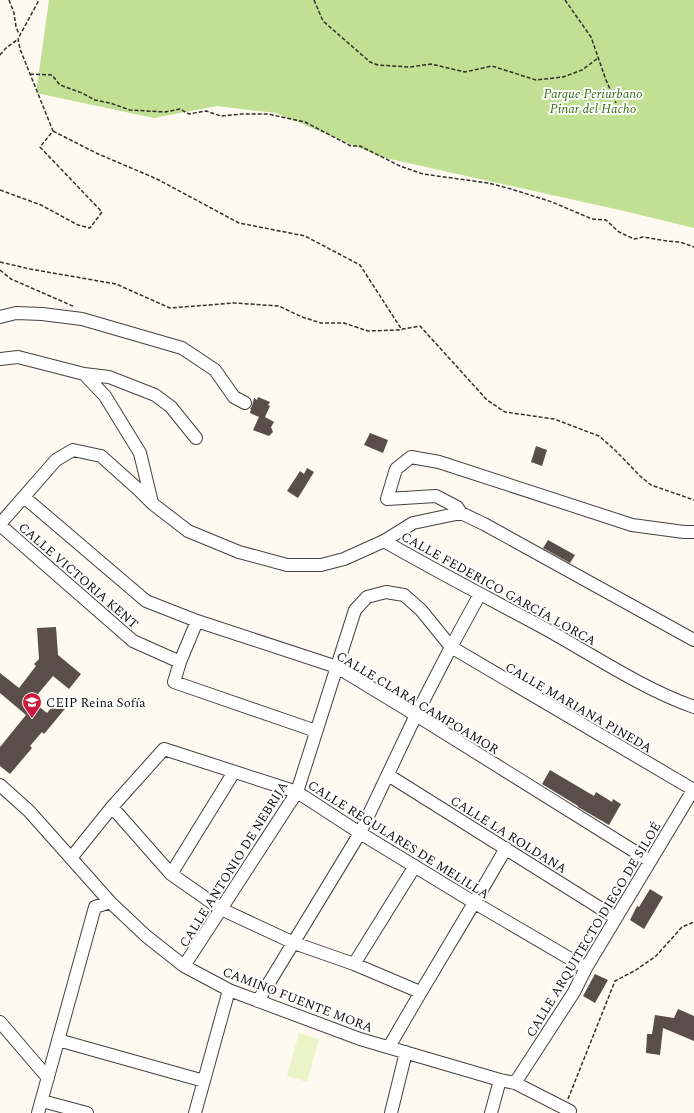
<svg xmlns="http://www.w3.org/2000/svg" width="694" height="1113" viewBox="0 0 694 1113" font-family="Spectral,serif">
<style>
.forest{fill:#c1e094}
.pitch{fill:#ebf4c9}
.building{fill:#594e4a}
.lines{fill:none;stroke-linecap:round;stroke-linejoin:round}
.minor-casing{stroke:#424242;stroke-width:14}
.path{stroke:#313131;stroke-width:1.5;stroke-dasharray:4 2;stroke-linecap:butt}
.minor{stroke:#fff;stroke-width:12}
.labels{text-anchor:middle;stroke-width:4;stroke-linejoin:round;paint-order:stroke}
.park-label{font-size:13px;font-style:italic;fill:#366e18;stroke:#fff}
.street-label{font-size:13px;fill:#0f0f0f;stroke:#fff}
.poi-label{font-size:13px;fill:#0f0f0f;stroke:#fff;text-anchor:start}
</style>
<rect width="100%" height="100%" fill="#fffaf1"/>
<path class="forest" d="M 49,0 L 694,0 L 694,228 L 624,211 L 381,157 L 276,113 L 217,106 L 154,118 L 36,93 Z"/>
<path class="pitch" d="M 299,1033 L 319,1039 L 307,1082 L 287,1076 Z"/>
<path class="building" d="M 258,397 L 270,402 L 268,405 L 270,406 L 265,417 L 274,422 L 271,427 L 273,432 L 269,436 L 253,430 L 259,417 L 250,413 L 251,409 L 250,409 L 252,406 L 254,398 L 257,400 Z
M 370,433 L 388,440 L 383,453 L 364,445 Z
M 536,446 L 547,450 L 542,466 L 531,462 Z
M 307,468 L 314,472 L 298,498 L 287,491 L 300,471 L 304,474 Z
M 548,540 L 575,555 L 570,563 L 543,548 Z
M 56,627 L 58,655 L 81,674 L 69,689 L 53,676 L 32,701 L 47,713 L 60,697 L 69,704 L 44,734 L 42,732 L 30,746 L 32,748 L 10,774 L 0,766 L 0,747 L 26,715 L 0,693 L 0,673 L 19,688 L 36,666 L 34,664 L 39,659 L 37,628 Z
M 550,770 L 594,796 L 596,792 L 612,802 L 613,799 L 621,804 L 609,825 L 590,814 L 578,807 L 578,806 L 542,784 Z
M 650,889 L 663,897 L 644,929 L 630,920 L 637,906 L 639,907 Z
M 595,974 L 608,980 L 595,1003 L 583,996 Z
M 678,1009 L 694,1016 L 694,1041 L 663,1028 L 660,1055 L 646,1053 L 647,1034 L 652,1034 L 655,1015 L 674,1018 Z"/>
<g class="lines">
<defs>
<path id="minor" d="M 0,317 L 16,313 L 42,314 L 82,319 L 182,348 L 215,370 L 234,397 L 245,403
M 0,359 L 18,357 L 84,374 L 105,396 L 140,453 L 152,503
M 84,374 L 109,377 L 155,395 L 171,407 L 196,438
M 24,497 L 146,601 L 197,621 L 337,667 L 416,715 L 650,861
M 0,524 L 56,460 L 73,450 L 101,456 L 139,490 L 153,504 L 188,531 L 239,552 L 287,565 L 321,565 L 344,559 L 384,541 L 413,523 L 461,513
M 0,525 L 133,641 L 180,662 L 174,682 L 316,731
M 694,532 L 684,532 L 632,525 L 439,462 L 411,457 L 396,469 L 387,499 L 436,496 L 457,507 L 461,513 L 484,524 L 694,640
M 384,541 C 436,571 490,599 544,628 C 593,655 641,688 694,707
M 180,662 L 197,621
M 388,775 L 616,918
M 0,785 L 29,811 L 110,902 L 146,936 L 184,966 L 229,990 L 245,996 L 360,1039 L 500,1080 L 515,1083 L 570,1111
M 112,807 L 171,874 L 221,909 L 294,943 L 354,964 L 420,992
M 71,858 L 112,807 L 164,749 L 297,792 L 360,833 L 475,903 L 586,968
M 171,874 L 234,772
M 354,964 L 415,866
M 184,966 L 297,792 L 355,610 L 367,597 L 386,592 L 404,595 L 421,610 L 451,647 L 480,594
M 258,1001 L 360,833 L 416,715 L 451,647 L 694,790
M 0,1022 L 48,1078
M 58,1040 L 204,1081
M 389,1047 C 427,980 468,915 506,848
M 515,1083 L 574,992 L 586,968 L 693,790
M 42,1101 L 87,1113
M 38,1113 L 95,907 L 110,902
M 195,1113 L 229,990
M 391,1113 L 406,1052
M 491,1113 L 500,1080"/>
</defs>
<use href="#minor" class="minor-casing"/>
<path class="path" d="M 9,0 L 14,13 L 16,27 L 19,34
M 314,0 L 323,21 L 370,62 L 378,65 L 410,67 L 431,64 L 465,72 L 492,66 L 536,80 L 563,77 L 582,70 L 598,58
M 565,0 L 591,37 L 606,80 L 616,103
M 0,55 L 5,49 L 18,39
M 30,74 L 52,75 L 60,85 L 82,93 L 95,100 L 110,103 L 130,110 L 165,112 L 180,109 L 189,114 L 206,111 L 221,116 L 242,114 L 268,114 L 305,122 L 351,146 L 360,146 L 400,166 L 423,174 L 488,183 L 511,189 L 552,202 L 592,219 L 606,220 L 619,232 L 634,239 L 643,237 L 667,241 L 680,242 L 694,247
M 53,131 L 96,153 L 157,179 L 239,223 L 305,236 L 360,265 L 402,330
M 0,190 L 41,205 L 78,225 L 90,228 L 102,212 L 40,147 L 53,131 L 20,49 L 18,39 L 20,35 L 39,0
M 0,262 L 30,269 L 116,284 L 170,308 L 234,303 L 279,306 L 302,317 L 321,323 L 344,323 L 368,331 L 398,330 L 420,326 L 487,400 L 505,412 L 554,419 L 599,436 L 616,451 L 640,476 L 651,485 L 694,500
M 0,270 L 11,279 L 75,307
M 568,1099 L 615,981 L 636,970 L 656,956 L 682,927 L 694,922"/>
<use href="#minor" class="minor"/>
</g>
<defs>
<symbol id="school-pin" viewBox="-11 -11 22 30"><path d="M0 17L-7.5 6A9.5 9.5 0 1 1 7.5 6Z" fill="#cd193b" stroke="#fff"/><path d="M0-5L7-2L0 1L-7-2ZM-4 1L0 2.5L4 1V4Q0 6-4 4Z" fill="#fff"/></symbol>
</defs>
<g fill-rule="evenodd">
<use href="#school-pin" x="21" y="691" width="22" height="30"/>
</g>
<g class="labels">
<g class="park-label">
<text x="593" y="98">Parque Periurbano<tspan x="593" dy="15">Pinar del Hacho</tspan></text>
</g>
<g class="street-label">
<text transform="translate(79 575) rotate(41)" y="5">CALLE VICTORIA KENT</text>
<text transform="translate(499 588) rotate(29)" y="5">CALLE FEDERICO GARCÍA LORCA</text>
<text transform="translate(418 702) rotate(31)" y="5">CALLE CLARA CAMPOAMOR</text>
<text transform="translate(579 707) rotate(30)" y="5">CALLE MARIANA PINEDA</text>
<text transform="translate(509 834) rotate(32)" y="5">CALLE LA ROLDANA</text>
<text transform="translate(399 839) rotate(32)" y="5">CALLE REGULARES DE MELILLA</text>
<text transform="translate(233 864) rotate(-58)" y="5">CALLE ANTONIO DE NEBRIJA</text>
<text transform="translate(593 929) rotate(-59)" y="5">CALLE ARQUITECTO DIEGO DE SILOÉ</text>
<text transform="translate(298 999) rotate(21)" y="5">CAMINO FUENTE MORA</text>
</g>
<g class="poi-label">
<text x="46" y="707">CEIP Reina Sofía</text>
</g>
</g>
</svg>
